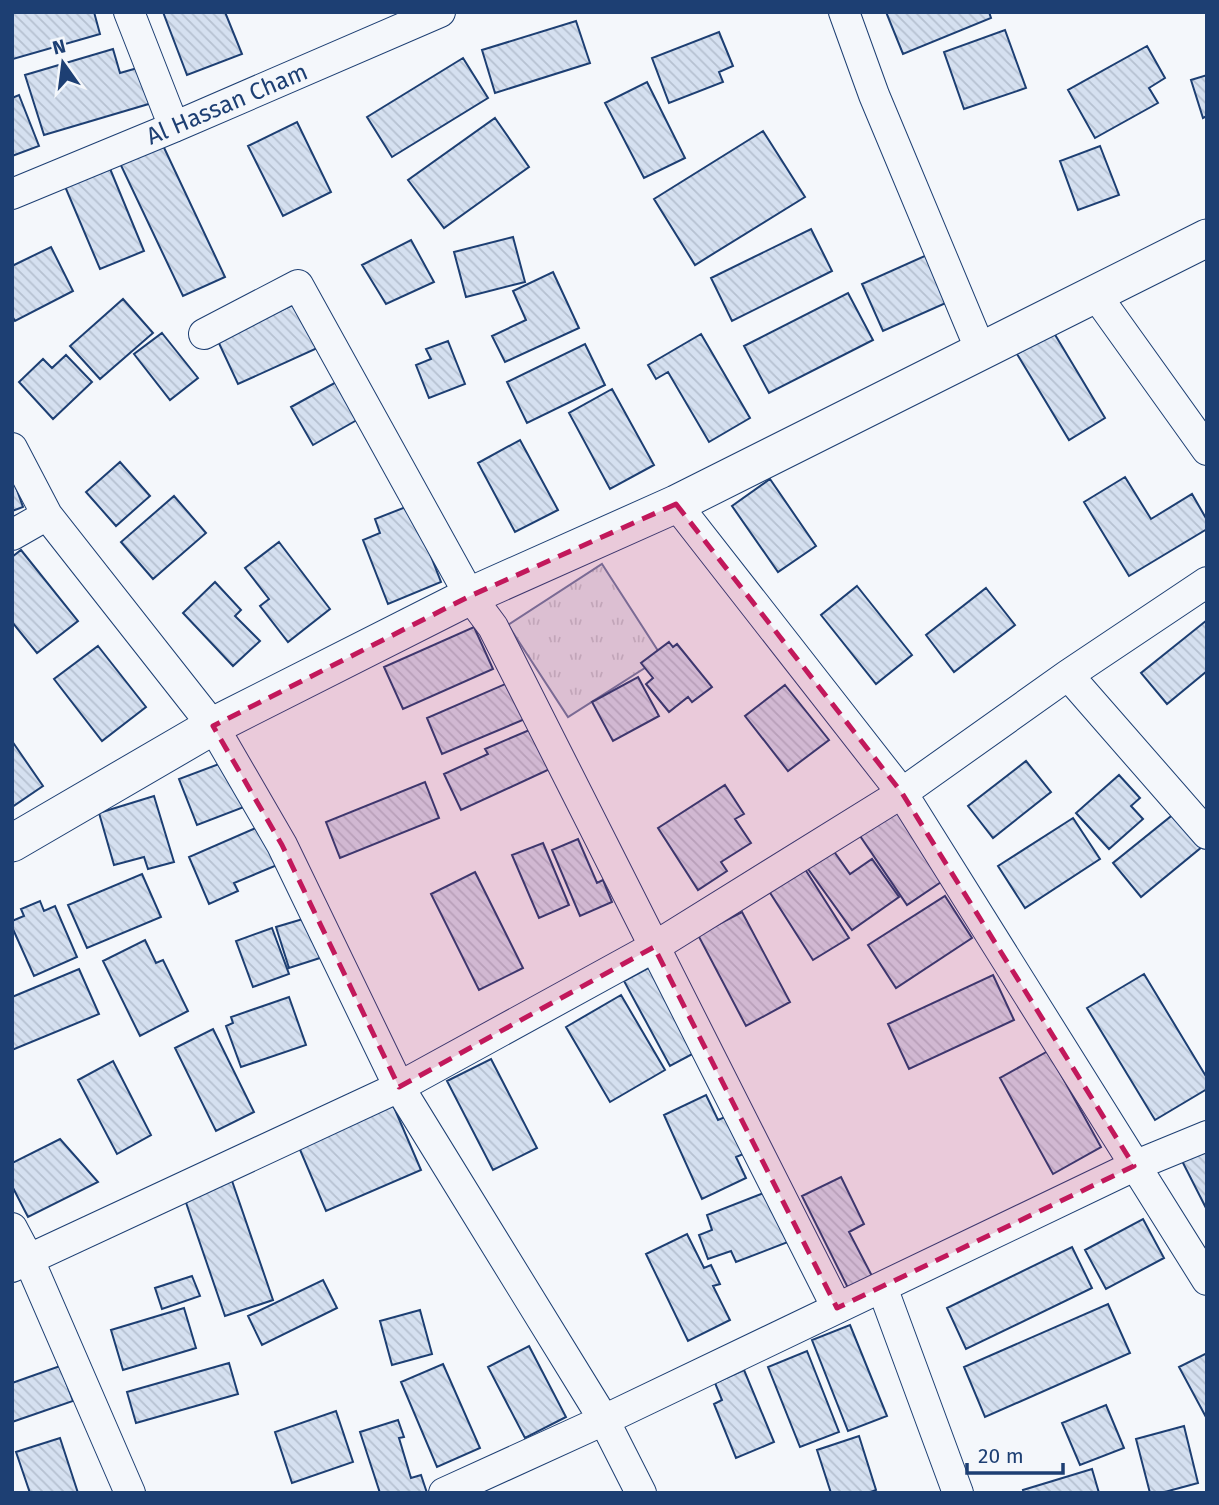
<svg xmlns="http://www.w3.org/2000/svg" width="1219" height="1505" viewBox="0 0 1219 1505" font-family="'Fira Sans',sans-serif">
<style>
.grass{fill:url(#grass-tufts);stroke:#687fa3;stroke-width:2}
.building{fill:url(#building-back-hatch);stroke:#1d3f73;stroke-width:2}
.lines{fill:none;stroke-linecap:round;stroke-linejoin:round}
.minor-casing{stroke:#1d3f73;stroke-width:32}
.tertiary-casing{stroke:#1d3f73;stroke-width:39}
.minor{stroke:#f4f7fb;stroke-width:30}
.tertiary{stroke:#f4f7fb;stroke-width:37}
.marked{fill:#c2185b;fill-opacity:0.2;stroke:#c2185b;stroke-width:5;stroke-dasharray:14 9;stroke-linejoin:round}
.labels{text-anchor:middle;stroke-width:5;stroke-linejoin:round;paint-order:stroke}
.street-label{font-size:24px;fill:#1d3f73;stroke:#f4f7fb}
</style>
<defs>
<pattern id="grass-tufts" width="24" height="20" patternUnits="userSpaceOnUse" patternTransform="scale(1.75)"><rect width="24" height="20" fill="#e3e9f0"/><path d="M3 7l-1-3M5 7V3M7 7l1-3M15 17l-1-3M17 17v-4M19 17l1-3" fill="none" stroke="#c2c9d1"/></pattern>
<pattern id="building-back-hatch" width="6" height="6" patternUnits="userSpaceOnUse" patternTransform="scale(1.75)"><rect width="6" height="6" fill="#d5e0f0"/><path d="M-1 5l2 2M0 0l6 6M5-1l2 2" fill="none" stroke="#b6c1d1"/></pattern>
</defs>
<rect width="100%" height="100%" fill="#f4f7fb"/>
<path class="grass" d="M 602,564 L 662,657 L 568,717 L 508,625 Z"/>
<path class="building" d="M 12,12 L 94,12 L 100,34 L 13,59 Z
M 163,12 L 225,12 L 242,54 L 187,75 Z
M 886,12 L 989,12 L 991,18 L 903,54 Z
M 576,21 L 590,63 L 495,93 L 482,50 Z
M 1005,30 L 1026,88 L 964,109 L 944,52 Z
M 719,32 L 733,66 L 719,72 L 723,82 L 669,103 L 652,58 Z
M 1147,46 L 1165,78 L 1149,88 L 1158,103 L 1095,138 L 1068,90 Z
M 113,49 L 120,73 L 141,67 L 152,103 L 44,135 L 25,75 Z
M 463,58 L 488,98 L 392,157 L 367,117 Z
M 1207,75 L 1207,116 L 1203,118 L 1191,80 Z
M 647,82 L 685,158 L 644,178 L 605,103 Z
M 19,95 L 39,146 L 12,156 L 12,98 Z
M 495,118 L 529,167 L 444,228 L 408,180 Z
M 297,122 L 331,192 L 283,216 L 248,146 Z
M 763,131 L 805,197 L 695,265 L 654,199 Z
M 159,137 L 225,277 L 183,296 L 117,157 Z
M 1100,146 L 1119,195 L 1078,210 L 1060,161 Z
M 106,159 L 144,251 L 100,269 L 61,177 Z
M 811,229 L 832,271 L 732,321 L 711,278 Z
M 513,237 L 525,282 L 466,297 L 454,252 Z
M 411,240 L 434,282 L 386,304 L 362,265 Z
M 51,247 L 73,291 L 15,321 L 12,316 L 12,266 Z
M 936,251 L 957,298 L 883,331 L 862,284 Z
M 553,272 L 579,328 L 505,362 L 492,336 L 526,320 L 513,291 Z
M 848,293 L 873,340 L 769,393 L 744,346 Z
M 123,299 L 153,333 L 100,379 L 70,346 Z
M 304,300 L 324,345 L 238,384 L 217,339 Z
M 162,333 L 198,378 L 170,400 L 134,354 Z
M 1054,333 L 1105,418 L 1069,440 L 1017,354 Z
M 701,334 L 750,418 L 709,442 L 668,372 L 656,379 L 648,365 Z
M 448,341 L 465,384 L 429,398 L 416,365 L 431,359 L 426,349 Z
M 585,344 L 605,385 L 527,423 L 507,382 Z
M 66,355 L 92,382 L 53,419 L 19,382 L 43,359 L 52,368 Z
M 349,375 L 371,412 L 313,445 L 291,407 Z
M 612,389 L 654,465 L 610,489 L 569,413 Z
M 520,440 L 558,510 L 515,532 L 478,463 Z
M 120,462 L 150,496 L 116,526 L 86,492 Z
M 12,476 L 23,507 L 12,511 Z
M 1125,477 L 1151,519 L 1192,494 L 1207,520 L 1207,529 L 1129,576 L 1084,502 Z
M 770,479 L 816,546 L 778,572 L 732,506 Z
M 174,496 L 206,533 L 153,579 L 121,542 Z
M 411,505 L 441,582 L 388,604 L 363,540 L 380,533 L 375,519 Z
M 279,542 L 330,609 L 288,642 L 260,606 L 269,599 L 245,568 Z
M 21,550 L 78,621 L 37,653 L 12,622 L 12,557 Z
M 215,582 L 241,610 L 235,616 L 260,641 L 233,666 L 183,613 Z
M 857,586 L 912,655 L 876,684 L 821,615 Z
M 986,588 L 1015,625 L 954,672 L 926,635 Z
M 1207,620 L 1207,671 L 1167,704 L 1141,673 Z
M 474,627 L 493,669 L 403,709 L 384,667 Z
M 669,642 L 673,647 L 677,644 L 712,687 L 692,702 L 688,697 L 669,712 L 646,684 L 653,678 L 641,663 Z
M 98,646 L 146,707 L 102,741 L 54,679 Z
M 638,677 L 659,716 L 613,741 L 592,702 Z
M 510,682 L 525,719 L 442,754 L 427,718 Z
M 785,685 L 829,740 L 788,771 L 745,716 Z
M 534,728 L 552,768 L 461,810 L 444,774 L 488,754 L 485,749 Z
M 12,741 L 43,786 L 12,807 Z
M 227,761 L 244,807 L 197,825 L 179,779 Z
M 1026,761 L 1051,792 L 993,838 L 968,806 Z
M 1119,775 L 1140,798 L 1131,806 L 1143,819 L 1109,849 L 1076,813 Z
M 425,782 L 439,818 L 340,858 L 326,822 Z
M 725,785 L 744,814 L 735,819 L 751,843 L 721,862 L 727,871 L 698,890 L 658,828 Z
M 154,796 L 174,862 L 148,869 L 144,857 L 114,865 L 99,813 Z
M 899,801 L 950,876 L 907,905 L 856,830 Z
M 1175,813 L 1203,846 L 1141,897 L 1113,863 Z
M 1073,818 L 1100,859 L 1025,908 L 998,866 Z
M 265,824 L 282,863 L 234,883 L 238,891 L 209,904 L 189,857 Z
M 578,839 L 597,883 L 603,880 L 612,902 L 580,916 L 552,850 Z
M 543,843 L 569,905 L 539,918 L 512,855 Z
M 828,843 L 850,874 L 872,859 L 899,897 L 852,930 L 803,862 Z
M 803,866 L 849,938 L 813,960 L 767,888 Z
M 475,872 L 523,968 L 479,990 L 431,894 Z
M 142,874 L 161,917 L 87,948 L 68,905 Z
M 945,896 L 972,938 L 896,988 L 868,945 Z
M 40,901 L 44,911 L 55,906 L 77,957 L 34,976 L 12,927 L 12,921 L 24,916 L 21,909 Z
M 742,912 L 790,1002 L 746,1026 L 698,935 Z
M 313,916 L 326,956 L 289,968 L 276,927 Z
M 272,928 L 289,974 L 253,987 L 236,941 Z
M 145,940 L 156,963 L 163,960 L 188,1011 L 140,1036 L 103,961 Z
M 652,966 L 698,1051 L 670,1066 L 624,981 Z
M 79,969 L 99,1014 L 12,1050 L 12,997 Z
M 1144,974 L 1207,1078 L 1207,1089 L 1155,1120 L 1087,1008 Z
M 993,975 L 1014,1020 L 909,1069 L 888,1024 Z
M 621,995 L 665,1070 L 610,1102 L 566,1027 Z
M 289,997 L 306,1045 L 241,1067 L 226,1026 L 233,1023 L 231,1017 Z
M 213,1029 L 254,1112 L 216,1131 L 175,1048 Z
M 1048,1051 L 1101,1147 L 1053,1174 L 1000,1078 Z
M 491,1059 L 537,1148 L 493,1170 L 447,1081 Z
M 113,1061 L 151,1135 L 117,1154 L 78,1080 Z
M 706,1095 L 718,1120 L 730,1115 L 748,1152 L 736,1157 L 746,1178 L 702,1199 L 664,1115 Z
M 393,1105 L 421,1170 L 326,1211 L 298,1145 Z
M 60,1139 L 98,1182 L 28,1217 L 12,1186 L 12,1163 Z
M 1207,1146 L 1207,1210 L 1181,1159 Z
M 230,1175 L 273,1300 L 225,1316 L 182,1191 Z
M 841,1177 L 864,1224 L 849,1232 L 872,1276 L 848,1288 L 802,1196 Z
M 769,1191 L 788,1242 L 736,1262 L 731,1251 L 708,1259 L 699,1235 L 712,1230 L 707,1215 Z
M 1143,1219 L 1164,1258 L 1106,1289 L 1085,1250 Z
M 687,1234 L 704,1268 L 711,1265 L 720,1284 L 713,1286 L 730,1320 L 688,1341 L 646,1254 Z
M 1072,1247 L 1092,1288 L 966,1349 L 947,1308 Z
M 192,1276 L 200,1296 L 162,1309 L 155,1288 Z
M 323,1280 L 337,1308 L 262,1345 L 248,1316 Z
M 1108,1304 L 1130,1353 L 985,1417 L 964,1367 Z
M 184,1308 L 196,1348 L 123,1370 L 111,1330 Z
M 420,1310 L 432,1354 L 392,1365 L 380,1321 Z
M 850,1325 L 887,1416 L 848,1431 L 812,1340 Z
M 529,1346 L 566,1417 L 525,1438 L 488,1367 Z
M 807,1351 L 839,1432 L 800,1447 L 768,1367 Z
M 1207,1353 L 1207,1419 L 1179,1367 Z
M 229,1363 L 238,1394 L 136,1423 L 127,1392 Z
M 443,1364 L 480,1448 L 437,1467 L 401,1382 Z
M 60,1366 L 73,1401 L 12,1422 L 12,1383 Z
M 744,1370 L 774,1442 L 736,1458 L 714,1404 L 722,1400 L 715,1383 Z
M 1106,1405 L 1124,1448 L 1080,1465 L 1062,1423 Z
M 336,1411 L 353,1462 L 292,1483 L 275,1432 Z
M 398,1420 L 404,1437 L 399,1438 L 411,1478 L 421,1475 L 427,1493 L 380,1493 L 360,1432 Z
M 1184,1426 L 1198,1483 L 1161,1493 L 1150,1493 L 1136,1439 Z
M 859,1436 L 876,1490 L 868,1493 L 831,1493 L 817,1450 Z
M 60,1438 L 78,1493 L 30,1493 L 16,1452 Z
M 1092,1469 L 1099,1493 L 1024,1493 L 1023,1490 Z"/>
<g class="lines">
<defs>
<path id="minor" d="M 129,12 L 174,127
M 844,12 L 874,95 L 981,351
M 12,194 L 174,127 L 440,12
M 1096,295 L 1207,450
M 204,334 L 298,285 L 470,596 L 493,627 L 837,1308
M 12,448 L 47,515 L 213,726 L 282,845 L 399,1087 L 604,1420 L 641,1493
M 676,504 L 902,793 L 1207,1280
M 12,535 L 47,515
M 1068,675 L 1207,834
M 12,1228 L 29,1260 L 130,1493
M 12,1267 L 399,1087 L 654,947 L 902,793 L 1068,675 L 1207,582
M 882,1287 L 958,1493
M 444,1493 L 604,1420 L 1134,1166 L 1207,1136"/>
<path id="tertiary" d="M 12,843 L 213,726 L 470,596 L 676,504 L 1207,238"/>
</defs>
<use href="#minor" class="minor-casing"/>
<use href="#tertiary" class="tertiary-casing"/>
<use href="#minor" class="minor"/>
<use href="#tertiary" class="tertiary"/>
</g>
<path class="marked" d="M 676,504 L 902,793 L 1134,1166 L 837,1308 L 654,947 L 399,1087 L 282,845 L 213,726 L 470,596 Z"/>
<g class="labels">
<g class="street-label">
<text transform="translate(227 104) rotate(-23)" y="8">Al Hassan Cham</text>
</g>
</g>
<rect width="1219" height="1505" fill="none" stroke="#1d3f73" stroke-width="28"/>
<g transform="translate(63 63) rotate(346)" stroke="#f4f7fb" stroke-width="5" paint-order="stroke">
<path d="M0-5L12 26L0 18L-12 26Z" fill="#1d3f73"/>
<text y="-10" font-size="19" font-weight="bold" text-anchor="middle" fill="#1d3f73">N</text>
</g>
<path d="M967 1463v10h96v-10" fill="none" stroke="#1d3f73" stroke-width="3.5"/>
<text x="978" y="1463" font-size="21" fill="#1d3f73" stroke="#f4f7fb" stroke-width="5" paint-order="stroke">20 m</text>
</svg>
